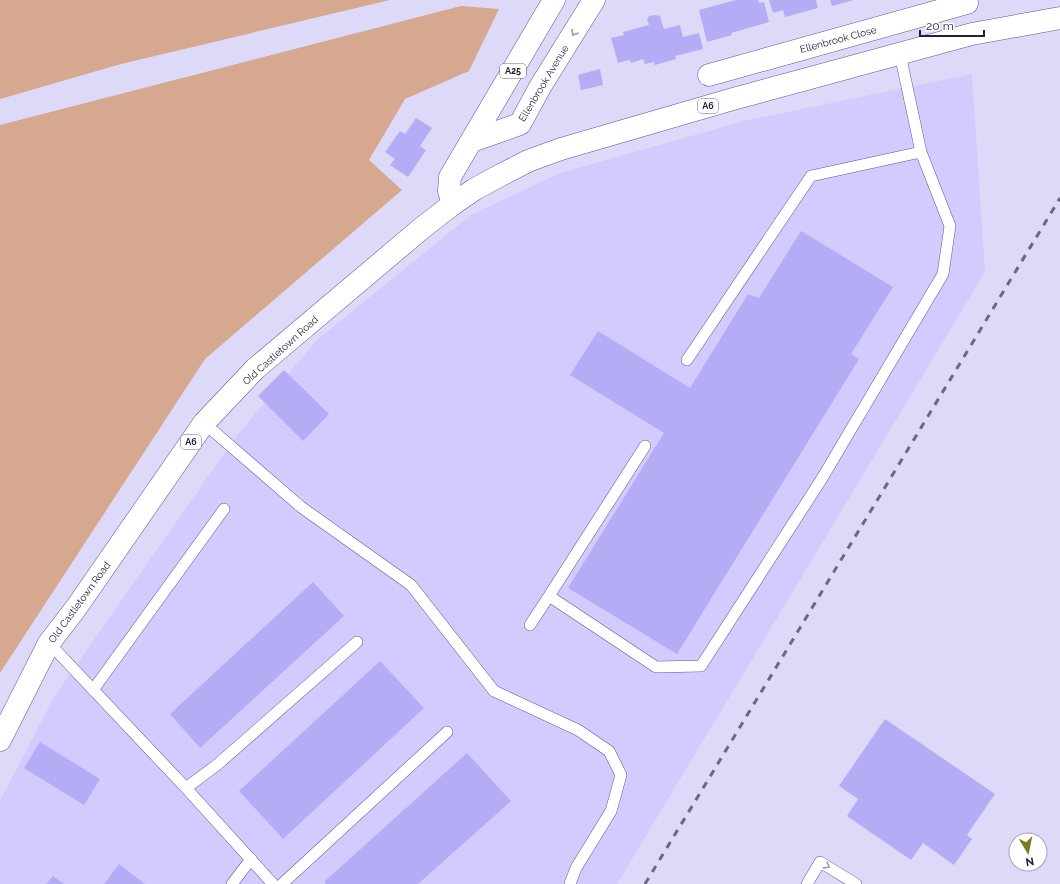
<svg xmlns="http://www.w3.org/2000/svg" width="1060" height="884" viewBox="0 0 1060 884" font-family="Raleway,sans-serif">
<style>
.built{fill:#d1ccfd}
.green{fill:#d5a88f}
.building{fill:#b5acf6}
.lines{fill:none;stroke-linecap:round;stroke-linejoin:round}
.lane-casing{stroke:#5e5395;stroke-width:12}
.street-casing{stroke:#5e5395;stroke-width:23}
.primary-casing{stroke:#5e5395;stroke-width:23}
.highway-casing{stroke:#5e5395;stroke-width:23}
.lane{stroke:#fff;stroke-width:11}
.street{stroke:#fff;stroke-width:22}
.primary{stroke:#fff;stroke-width:22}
.highway{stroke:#fff;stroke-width:22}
.rail{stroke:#6b6784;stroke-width:3;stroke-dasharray:7 7;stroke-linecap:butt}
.oneway{stroke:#9c9ba7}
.labels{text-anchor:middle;stroke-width:3;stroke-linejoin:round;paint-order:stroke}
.shield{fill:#fff;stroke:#666376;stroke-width:1}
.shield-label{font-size:9px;font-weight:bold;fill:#24203c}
.street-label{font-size:10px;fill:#24203c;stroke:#fff}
</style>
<rect width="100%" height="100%" fill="#dcdaf8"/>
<path class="built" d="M 972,74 L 985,272 L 617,884 L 0,884 L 0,801 L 54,697 L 235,438 L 318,339 L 471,215 L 560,173 L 748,120 Z"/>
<path class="green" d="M 0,0 L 390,0 L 121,64 L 0,99 Z
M 461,6 L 499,9 L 469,71 L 405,99 L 369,160 L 402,190 L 205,359 L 0,673 L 0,125 Z"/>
<path class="building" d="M 736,0 L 758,0 L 759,3 L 764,2 L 769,22 L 731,33 L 732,35 L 707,42 L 699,10 Z
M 769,0 L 816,0 L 818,8 L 785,17 L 783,10 L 773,13 Z
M 830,0 L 854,0 L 832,6 Z
M 654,15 L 660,16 L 664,29 L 680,25 L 683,37 L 699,33 L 703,49 L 675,56 L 676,59 L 655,65 L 654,62 L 645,64 L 643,59 L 631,63 L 630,60 L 618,63 L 611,38 L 624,35 L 623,32 L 649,25 L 647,20 L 649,16 Z
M 600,69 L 603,85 L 581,90 L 578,75 Z
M 416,118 L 432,128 L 420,146 L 426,150 L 408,177 L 390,165 L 395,159 L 385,152 L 400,131 L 405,134 Z
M 801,231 L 893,287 L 851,354 L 859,359 L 677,654 L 568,588 L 664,433 L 570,375 L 598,331 L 690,388 L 748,294 L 759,298 Z
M 284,370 L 329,414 L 303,441 L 258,396 Z
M 313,582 L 344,616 L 200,748 L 170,714 Z
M 380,661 L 424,708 L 283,839 L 239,791 Z
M 885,719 L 995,794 L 967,835 L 972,839 L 954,865 L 923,843 L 911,860 L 847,816 L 858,799 L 839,786 Z
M 40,742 L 100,779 L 84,805 L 24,768 Z
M 467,753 L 511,801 L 418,884 L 326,884 L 324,882 Z
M 119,864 L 145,884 L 104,884 Z
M 53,876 L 64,884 L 46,884 Z"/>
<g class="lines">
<defs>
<path id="lane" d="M 687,360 L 811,176 L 921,152
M 204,423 L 301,507 L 411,585 L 494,691 L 578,730 L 609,751 L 621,775 L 611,811 L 576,868 L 570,884
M 645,446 L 549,596 L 656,667 L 701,666 L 821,480 L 943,274 L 950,226 L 921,152 L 900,54
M 530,625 L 549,596
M 49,643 L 186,788 L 273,884
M 93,690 L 224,509
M 186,788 L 218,764 L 357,642
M 232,884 L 251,859
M 282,884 L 447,732
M 807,884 L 820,862 L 856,884"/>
<path id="street" d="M 709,75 L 967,3
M 472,141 L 520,124 L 540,87 L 594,0"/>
<path id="primary" d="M 453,204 L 449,191 L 450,177 L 554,0"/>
<path id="highway" d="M 0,740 L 49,643 L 76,608 L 204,423 L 255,369 L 422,228 L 453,204 L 475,189 L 499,176 L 528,161 L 561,149 L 733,99 L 972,34 L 1060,18"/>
</defs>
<use href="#lane" class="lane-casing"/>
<use href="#street" class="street-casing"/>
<use href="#primary" class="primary-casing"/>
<use href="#highway" class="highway-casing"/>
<use href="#lane" class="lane"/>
<use href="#street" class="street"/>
<use href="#primary" class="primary"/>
<use href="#highway" class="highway"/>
<path class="rail" d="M 645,884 L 1060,198"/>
</g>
<defs><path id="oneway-chevron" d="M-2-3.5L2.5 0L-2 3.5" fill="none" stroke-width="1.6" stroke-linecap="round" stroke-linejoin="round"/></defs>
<g class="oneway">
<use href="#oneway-chevron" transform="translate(574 33) rotate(122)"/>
<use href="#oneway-chevron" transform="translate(827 866) rotate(32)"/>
</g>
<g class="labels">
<g class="shield">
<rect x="500" y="64" width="26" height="14" rx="3"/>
<rect x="698" y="99" width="20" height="14" rx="3"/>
<rect x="181" y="435" width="20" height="14" rx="3"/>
</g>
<g class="shield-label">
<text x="513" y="74">A25</text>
<text x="708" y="109">A6</text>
<text x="191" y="445">A6</text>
</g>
<g class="street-label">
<text transform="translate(838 39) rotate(-15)" y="4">Ellenbrook Close</text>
<text transform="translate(543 83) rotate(-59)" y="4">Ellenbrook Avenue</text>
<text transform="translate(280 350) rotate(-42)" y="4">Old Castletown Road</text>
<text transform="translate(79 602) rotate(-54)" y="4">Old Castletown Road</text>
</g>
</g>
<g transform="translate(1028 852) rotate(170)"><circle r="19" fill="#ffffff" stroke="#a7a6b1"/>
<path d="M0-3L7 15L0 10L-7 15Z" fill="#78781f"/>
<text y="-6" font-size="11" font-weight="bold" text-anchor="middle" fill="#24203c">N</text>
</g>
<path d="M920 30v6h64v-6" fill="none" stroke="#24203c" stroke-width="2"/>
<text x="926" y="30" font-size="12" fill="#24203c" stroke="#ffffff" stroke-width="3" paint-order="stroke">20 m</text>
</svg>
